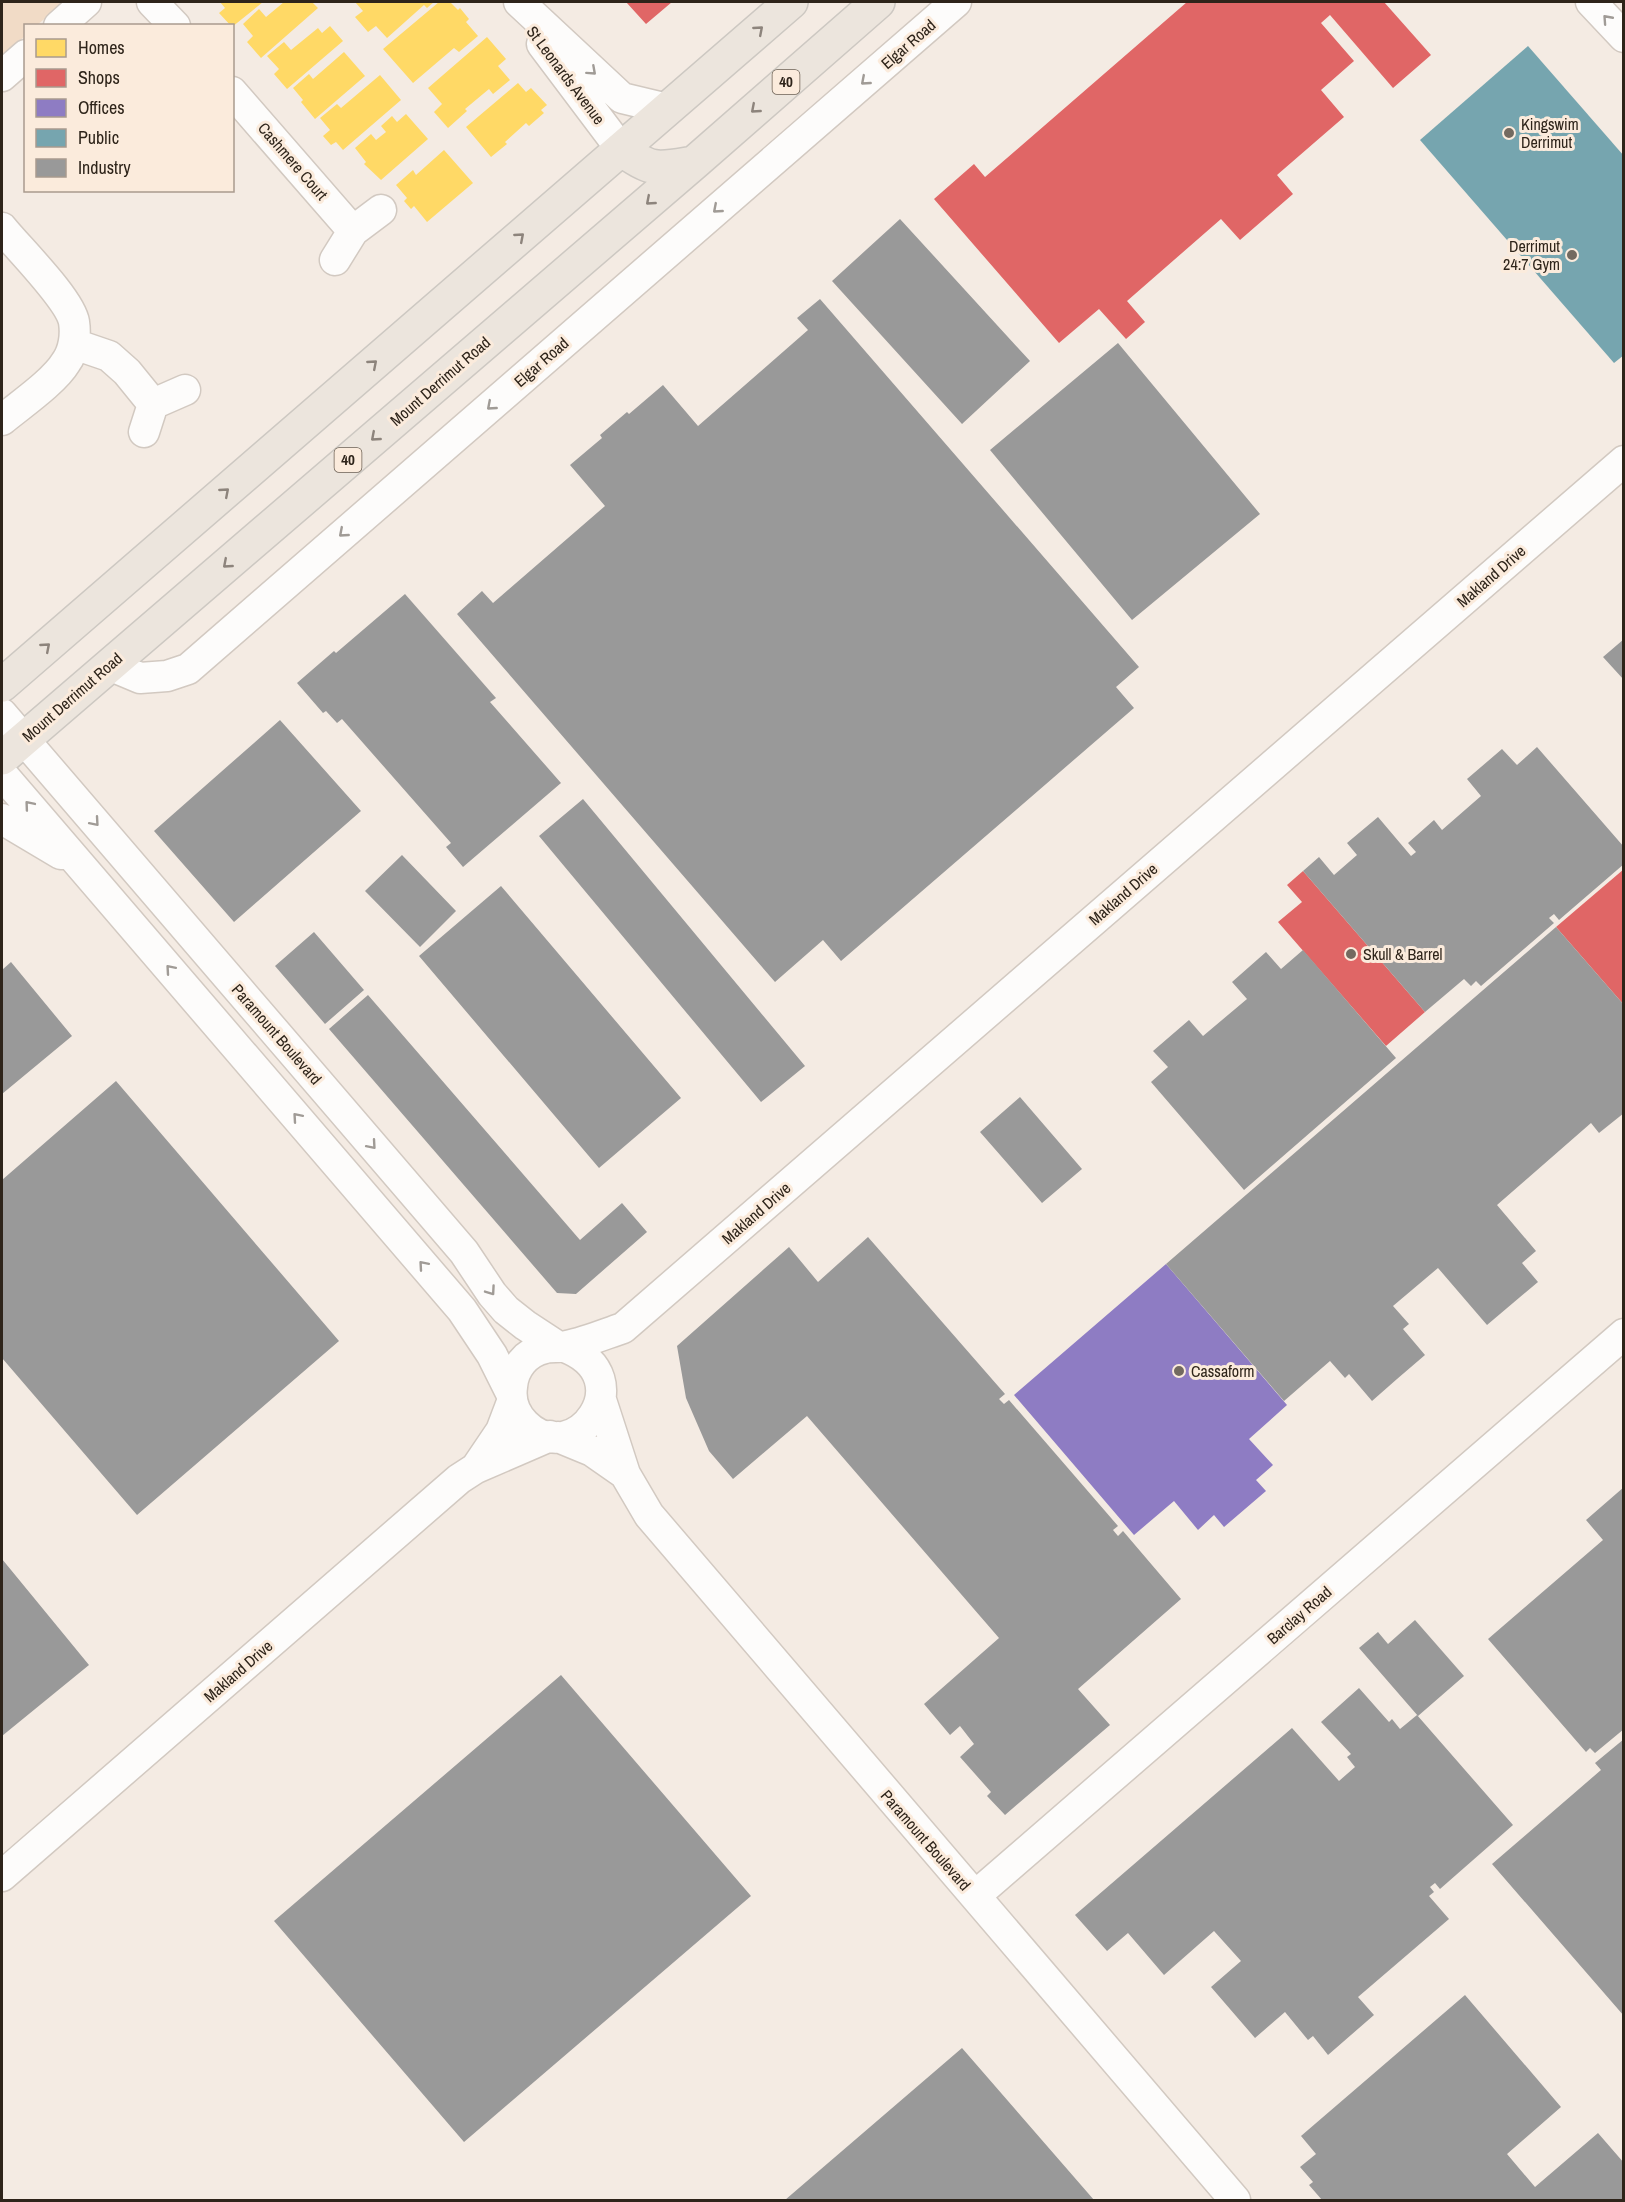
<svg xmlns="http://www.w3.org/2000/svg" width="1625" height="2202" viewBox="0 0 1625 2202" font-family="'Archivo Narrow',sans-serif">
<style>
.green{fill:#f1dbc6}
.homes{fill:#ffd966}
.shops{fill:#e06666}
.offices{fill:#8e7cc3}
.public{fill:#76a5af}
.industry{fill:#999}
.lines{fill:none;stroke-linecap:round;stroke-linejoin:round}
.minor-casing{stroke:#d2c9c1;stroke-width:33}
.major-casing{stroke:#cdc8c2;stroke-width:36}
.minor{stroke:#fdfcfb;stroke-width:30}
.major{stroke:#ece5dd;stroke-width:33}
.oneway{stroke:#a09b96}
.oneway2{stroke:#8d847c}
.poi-dot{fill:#736a60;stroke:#fbebdc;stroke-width:2}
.labels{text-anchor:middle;stroke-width:6;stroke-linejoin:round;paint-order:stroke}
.shield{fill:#fbebdc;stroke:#6c6054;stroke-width:1.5}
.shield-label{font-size:15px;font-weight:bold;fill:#2e241a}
.street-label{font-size:16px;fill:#2e241a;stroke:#fbebdc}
.poi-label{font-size:16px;fill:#2e241a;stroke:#fbebdc;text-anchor:start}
</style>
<rect width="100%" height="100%" fill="#f4ebe3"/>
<path class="green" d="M 2,2 L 65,2 L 37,25 L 26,26 L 25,36 L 2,57 Z"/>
<path class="homes" d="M 220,2 L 263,2 L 232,27 L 219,13 L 225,8 Z
M 284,2 L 312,2 L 318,8 L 261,58 L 247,42 L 253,36 L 243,24 L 259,9 L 266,17 Z
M 355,2 L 434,2 L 427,8 L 424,5 L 387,38 L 376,26 L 368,32 L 355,17 L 363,11 Z
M 439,2 L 450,2 L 458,10 L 460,8 L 469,19 L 466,22 L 478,36 L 459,52 L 454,48 L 413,83 L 383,49 Z
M 330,26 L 343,41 L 287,89 L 274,74 L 279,69 L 267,56 L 284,42 L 291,50 L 318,28 L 322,33 Z
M 487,37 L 506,59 L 498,66 L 510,80 L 493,94 L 489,89 L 465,109 L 467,111 L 448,128 L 434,112 L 442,104 L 428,88 Z
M 344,52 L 365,76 L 315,119 L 301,102 L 303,100 L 293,88 L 309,74 L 313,79 Z
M 380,75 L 401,100 L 343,150 L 336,142 L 331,145 L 323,136 L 330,130 L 320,118 L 337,104 L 341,108 Z
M 518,83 L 526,92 L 531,88 L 547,105 L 541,110 L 544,113 L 529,126 L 526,123 L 505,142 L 507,144 L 491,157 L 466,127 Z
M 406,114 L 428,139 L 381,180 L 364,164 L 366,162 L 355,148 L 371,134 L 376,140 L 386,132 L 381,126 L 392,116 L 397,122 Z
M 444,150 L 473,183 L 427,222 L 414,206 L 411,209 L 404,201 L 407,198 L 396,185 L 413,170 L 416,175 Z"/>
<path class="shops" d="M 626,2 L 672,2 L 646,24 Z
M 1187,2 L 1384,2 L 1431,55 L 1393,88 L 1330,15 L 1321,23 L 1354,61 L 1321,90 L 1344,117 L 1277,175 L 1293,194 L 1240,240 L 1221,219 L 1127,301 L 1145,322 L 1126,339 L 1099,309 L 1059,343 L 934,199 L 974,164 L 985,177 Z
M 1624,869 L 1624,1005 L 1556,927 Z
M 1303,871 L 1425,1012 L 1386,1046 L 1278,922 L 1302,902 L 1287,885 Z"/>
<path class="offices" d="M 1166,1264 L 1287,1405 L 1249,1439 L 1273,1465 L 1256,1480 L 1266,1491 L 1224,1527 L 1214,1515 L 1198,1530 L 1174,1501 L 1134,1535 L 1014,1395 Z"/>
<path class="public" d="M 1528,46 L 1624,156 L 1624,355 L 1614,363 L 1420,140 Z"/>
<path class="industry" d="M 900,219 L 1030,361 L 962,424 L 832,281 Z
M 820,299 L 1139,667 L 1116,687 L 1134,708 L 841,961 L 823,940 L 775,982 L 457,614 L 482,591 L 493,603 L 605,506 L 570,465 L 602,438 L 600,435 L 627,412 L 629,414 L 663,385 L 698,426 L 808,330 L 797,318 Z
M 1118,343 L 1260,514 L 1132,620 L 990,450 Z
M 405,594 L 496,698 L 490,702 L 561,783 L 463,867 L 446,847 L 451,843 L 342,719 L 337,723 L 326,711 L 323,713 L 297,683 L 334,651 L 336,653 Z
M 1624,639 L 1624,680 L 1603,657 Z
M 280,720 L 361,811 L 234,922 L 154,831 Z
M 1537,747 L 1624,847 L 1624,864 L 1559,920 L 1554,914 L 1549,918 L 1554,923 L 1481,986 L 1476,981 L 1471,986 L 1464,979 L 1425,1012 L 1303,871 L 1319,857 L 1334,875 L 1357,855 L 1347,843 L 1378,817 L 1411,856 L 1416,852 L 1408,843 L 1434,820 L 1442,830 L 1481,796 L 1467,779 L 1502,749 L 1517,765 Z
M 583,799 L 805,1066 L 761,1102 L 539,836 Z
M 402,855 L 456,911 L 420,947 L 365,891 Z
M 501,886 L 681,1098 L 599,1168 L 419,956 Z
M 1556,927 L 1624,1005 L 1624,1113 L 1599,1133 L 1591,1123 L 1497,1205 L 1536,1251 L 1522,1263 L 1538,1282 L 1487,1325 L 1438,1268 L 1393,1306 L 1409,1324 L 1403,1329 L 1425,1355 L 1397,1379 L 1372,1401 L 1349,1374 L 1345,1378 L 1330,1361 L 1284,1401 L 1166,1264 Z
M 314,932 L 364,990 L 325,1024 L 275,966 Z
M 1303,950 L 1396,1058 L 1244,1190 L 1151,1082 L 1168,1067 L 1153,1051 L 1189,1020 L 1203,1036 L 1247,999 L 1232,982 L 1266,952 L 1281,969 Z
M 11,962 L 72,1036 L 2,1094 L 2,970 Z
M 368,995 L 580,1240 L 622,1203 L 647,1232 L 576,1294 L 557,1293 L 329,1029 Z
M 116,1081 L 339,1341 L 137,1515 L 2,1358 L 2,1180 Z
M 1020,1097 L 1082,1169 L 1042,1203 L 980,1132 Z
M 868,1237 L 1005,1394 L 999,1399 L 1004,1404 L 1009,1400 L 1118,1526 L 1113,1530 L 1118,1536 L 1123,1531 L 1181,1599 L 1078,1689 L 1110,1725 L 1005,1815 L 987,1796 L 991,1792 L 960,1757 L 974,1744 L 960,1726 L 950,1735 L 924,1704 L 999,1638 L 807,1416 L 733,1479 L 709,1451 L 686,1398 L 677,1346 L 789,1247 L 818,1282 Z
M 1624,1487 L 1624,1729 L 1595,1753 L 1590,1748 L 1586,1752 L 1488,1639 L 1603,1540 L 1586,1520 Z
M 2,1559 L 89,1665 L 2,1736 Z
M 1415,1620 L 1464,1676 L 1418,1716 L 1359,1648 L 1378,1632 L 1388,1644 Z
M 561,1675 L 751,1896 L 464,2142 L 274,1921 Z
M 1359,1688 L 1389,1722 L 1392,1719 L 1400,1729 L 1417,1715 L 1513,1825 L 1440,1889 L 1435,1883 L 1430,1887 L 1434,1892 L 1429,1896 L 1449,1919 L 1358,1997 L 1374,2015 L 1328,2055 L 1313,2036 L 1308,2040 L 1285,2012 L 1255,2038 L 1211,1987 L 1241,1961 L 1214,1931 L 1164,1975 L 1128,1933 L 1107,1951 L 1075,1915 L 1292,1728 L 1339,1781 L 1355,1767 L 1347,1757 L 1351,1754 L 1321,1722 Z
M 1624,1739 L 1624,2016 L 1492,1864 L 1601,1770 L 1595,1763 Z
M 1465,1995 L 1561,2107 L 1507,2154 L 1535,2187 L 1598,2133 L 1624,2163 L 1624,2200 L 1322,2200 L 1309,2185 L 1313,2182 L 1300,2167 L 1316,2154 L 1301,2136 Z
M 962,2048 L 1094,2200 L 785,2200 Z"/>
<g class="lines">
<defs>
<path id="minor" d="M 152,2 L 175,26
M 519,2 L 622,98 L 668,109
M 1591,2 L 1624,37
M 59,26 L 86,2
M 542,44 L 621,149
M 2,76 L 26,55
M 232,92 L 353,231
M 2,228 C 18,248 70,299 74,322 C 76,335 74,351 66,362 C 54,382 20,405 2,420
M 335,260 L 353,231 L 381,210
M 74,344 L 109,356 L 127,372 L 153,404
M 144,432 L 153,404 L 185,390
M 109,665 L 140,678 L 167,676 L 188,669 L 956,2
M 2,714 L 464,1252 L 492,1294 L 506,1310 L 525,1325 L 557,1346
M 2,774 L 462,1310 L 492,1355 L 511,1393
M 2,819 L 61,854
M 565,1347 C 645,1378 574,1473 525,1424 C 515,1414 510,1401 512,1387 C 513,1369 526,1352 545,1348 C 552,1346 560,1348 567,1346 C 586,1342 605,1334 623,1328 L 1624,461
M 601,1400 L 625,1474 L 649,1515 L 1235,2200
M 558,1437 L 592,1451 L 625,1474
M 476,1468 L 501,1431 L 512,1402
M 2,1876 L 459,1479 L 476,1468 L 550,1436
M 975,1896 L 1624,1334"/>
<path id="major" d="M 621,149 C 653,172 657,169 694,163
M 2,685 L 791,2
M 2,758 L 694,163 L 878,2"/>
</defs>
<use href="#minor" class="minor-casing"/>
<use href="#major" class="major-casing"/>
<use href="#minor" class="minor"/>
<use href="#major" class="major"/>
</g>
<defs><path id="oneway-chevron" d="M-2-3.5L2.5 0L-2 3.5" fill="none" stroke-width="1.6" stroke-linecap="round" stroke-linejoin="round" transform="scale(1.5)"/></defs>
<g class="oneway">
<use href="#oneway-chevron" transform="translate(1607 19) rotate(-132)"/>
<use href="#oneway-chevron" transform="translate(592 71) rotate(42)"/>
<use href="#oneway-chevron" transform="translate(865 81) rotate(139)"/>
<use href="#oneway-chevron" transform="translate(717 209) rotate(139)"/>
<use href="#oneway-chevron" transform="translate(491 406) rotate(139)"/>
<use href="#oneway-chevron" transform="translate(343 533) rotate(139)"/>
<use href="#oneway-chevron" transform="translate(29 805) rotate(-130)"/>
<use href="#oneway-chevron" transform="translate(95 822) rotate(49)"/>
<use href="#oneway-chevron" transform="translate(170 969) rotate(-131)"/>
<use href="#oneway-chevron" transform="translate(297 1117) rotate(-131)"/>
<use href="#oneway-chevron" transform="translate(372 1145) rotate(49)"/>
<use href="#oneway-chevron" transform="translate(423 1265) rotate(-131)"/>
<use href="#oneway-chevron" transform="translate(491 1291) rotate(55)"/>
</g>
<g class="oneway2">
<use href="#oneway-chevron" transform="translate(759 30) rotate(-41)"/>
<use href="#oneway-chevron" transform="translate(755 109) rotate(139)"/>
<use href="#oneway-chevron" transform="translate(650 201) rotate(139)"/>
<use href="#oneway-chevron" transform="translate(520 237) rotate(-41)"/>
<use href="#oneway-chevron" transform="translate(373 364) rotate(-41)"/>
<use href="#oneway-chevron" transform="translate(375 437) rotate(139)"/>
<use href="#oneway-chevron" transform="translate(225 492) rotate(-41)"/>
<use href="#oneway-chevron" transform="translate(227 564) rotate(139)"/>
<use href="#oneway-chevron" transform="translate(46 647) rotate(-41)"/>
</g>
<g class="poi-dot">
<circle cx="1509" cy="133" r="6"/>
<circle cx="1572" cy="255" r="6"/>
<circle cx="1351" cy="954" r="6"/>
<circle cx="1179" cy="1371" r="6"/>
</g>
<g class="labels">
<g class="shield">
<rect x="772.5" y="70" width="27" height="24" rx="4.5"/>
<rect x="334.5" y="448" width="27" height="24" rx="4.5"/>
</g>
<g class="shield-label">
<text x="786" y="87">40</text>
<text x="348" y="465">40</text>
</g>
<g class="street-label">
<text transform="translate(908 44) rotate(-41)" y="6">Elgar Road</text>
<text transform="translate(566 75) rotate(53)" y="6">St Leonards Avenue</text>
<text transform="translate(293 161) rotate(49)" y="6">Cashmere Court</text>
<text transform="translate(541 362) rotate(-41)" y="6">Elgar Road</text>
<text transform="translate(440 381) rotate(-41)" y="6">Mount Derrimut Road</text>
<text transform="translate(1491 576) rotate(-41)" y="6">Makland Drive</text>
<text transform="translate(72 697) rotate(-41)" y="6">Mount Derrimut Road</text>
<text transform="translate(1123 894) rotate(-41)" y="6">Makland Drive</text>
<text transform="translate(277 1034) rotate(49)" y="6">Paramount Boulevard</text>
<text transform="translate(756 1213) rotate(-41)" y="6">Makland Drive</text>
<text transform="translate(1299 1615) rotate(-41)" y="6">Barclay Road</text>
<text transform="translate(238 1671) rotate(-41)" y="6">Makland Drive</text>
<text transform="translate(926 1840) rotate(49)" y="6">Paramount Boulevard</text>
</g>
<g class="poi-label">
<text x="1521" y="130">Kingswim<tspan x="1521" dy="18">Derrimut</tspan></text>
<text x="1560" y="252" text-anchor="end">Derrimut<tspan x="1560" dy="18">24:7 Gym</tspan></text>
<text x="1363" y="960">Skull &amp; Barrel</text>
<text x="1191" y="1377">Cassaform</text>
</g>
</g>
<rect width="1625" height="2202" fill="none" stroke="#2e241a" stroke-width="6"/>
<rect x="24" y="24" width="210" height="168" fill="#fbebdc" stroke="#a99b8e" stroke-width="1.5"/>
<rect x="36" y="39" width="30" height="18" fill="#ffd966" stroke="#a99b8e" stroke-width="1.5"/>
<text x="78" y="54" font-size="18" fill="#2e241a">Homes</text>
<rect x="36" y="69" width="30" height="18" fill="#e06666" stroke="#a99b8e" stroke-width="1.5"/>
<text x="78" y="84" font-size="18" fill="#2e241a">Shops</text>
<rect x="36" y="99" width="30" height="18" fill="#8e7cc3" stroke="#a99b8e" stroke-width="1.5"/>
<text x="78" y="114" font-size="18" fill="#2e241a">Offices</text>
<rect x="36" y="129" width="30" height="18" fill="#76a5af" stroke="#a99b8e" stroke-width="1.5"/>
<text x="78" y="144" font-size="18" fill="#2e241a">Public</text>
<rect x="36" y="159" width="30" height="18" fill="#999999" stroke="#a99b8e" stroke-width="1.5"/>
<text x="78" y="174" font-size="18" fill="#2e241a">Industry</text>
</svg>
